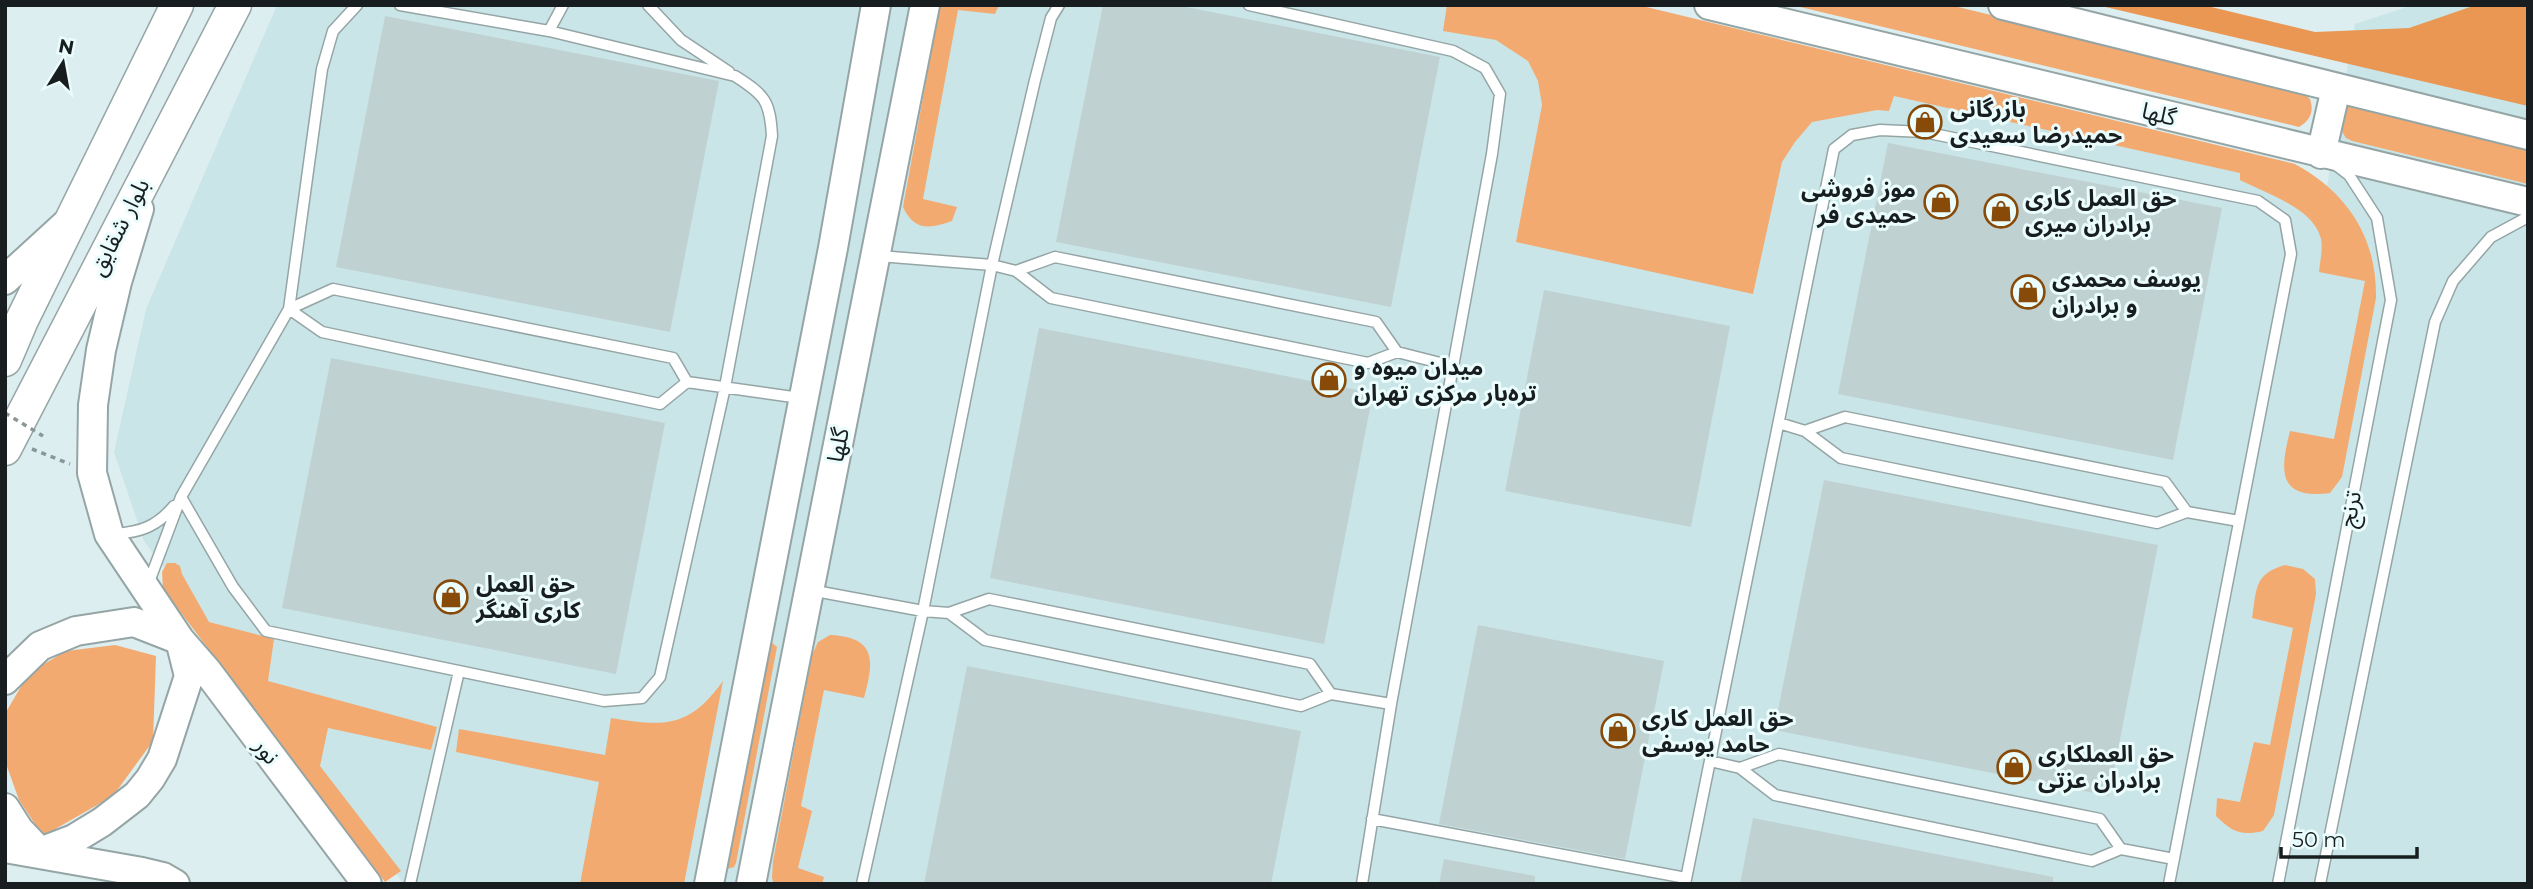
<svg xmlns="http://www.w3.org/2000/svg" width="2533" height="889" viewBox="0 0 2533 889" font-family="Montserrat,'Noto Sans Arabic',sans-serif">
<style>
.built{fill:#cae5e7}
.green{fill:#f2aa71}
.forest{fill:#e99753}
.building{fill:#c0d1d2}
.lines{fill:none;stroke-linecap:round;stroke-linejoin:round}
.lane-casing{stroke:#95a5a6;stroke-width:13}
.secondary-casing{stroke:#95a5a6;stroke-width:32}
.primary-casing{stroke:#95a5a6;stroke-width:35}
.path{stroke:#8a9798;stroke-width:3.5;stroke-dasharray:5 5;stroke-linecap:butt}
.lane{stroke:#fff;stroke-width:10}
.secondary{stroke:#fff;stroke-width:28}
.primary{stroke:#fff;stroke-width:32}
.path-bridge{stroke:#8a9798;stroke-width:3.5;stroke-dasharray:5 5;stroke-linecap:butt}
.labels{text-anchor:middle;stroke-width:6;stroke-linejoin:round;paint-order:stroke}
.poi-label{font-size:23px;font-weight:bold;fill:#181e1f;stroke:#ebfcfd;text-anchor:start}
.street-label{font-size:23px;fill:#181e1f;stroke:#ebfcfd}
</style>
<rect width="100%" height="100%" fill="#ddeef0"/>
<path class="built" d="M 277,5 L 1581,5 L 2327,186 L 2355,24 L 2413,5 L 2528,5 L 2528,884 L 404,884 L 144,541 L 114,452 L 146,309 Z"/>
<path class="green" d="M 940,5 L 999,5 L 995,14 L 958,10 L 923,199 L 957,207 L 952,221 C 929,229 914,231 903,207 Z
M 1447,5 L 1638,5 L 2295,164 C 2348,193 2377,238 2376,298 L 2342,477 L 2330,493 C 2277,500 2280,470 2290,431 L 2334,439 L 2365,281 L 2319,272 C 2320,262 2323,249 2321,239 C 2314,208 2265,193 2240,180 L 2240,173 L 1894,96 L 1889,111 L 1877,110 L 1812,122 L 1795,142 L 1782,162 L 1753,294 L 1516,242 L 1542,105 L 1538,81 L 1528,61 L 1496,40 L 1443,31 Z
M 1792,5 L 1950,5 L 2300,90 L 2310,99 C 2314,111 2311,120 2299,127 Z
M 2348,104 L 2528,145 L 2528,184 L 2352,141 L 2346,138 L 2339,127 L 2343,108 Z
M 175,563 L 180,566 L 182,574 L 209,622 L 274,639 L 268,681 L 437,727 L 431,750 L 328,728 L 320,766 L 401,871 L 385,882 L 163,589 L 162,572 L 167,563 Z
M 2285,565 L 2303,569 L 2315,579 L 2316,594 L 2274,815 L 2263,831 C 2241,836 2232,832 2216,816 L 2217,798 L 2240,802 L 2254,742 L 2270,745 L 2293,628 L 2252,618 C 2257,590 2253,574 2285,565 Z
M 830,635 C 877,637 874,661 864,698 L 824,690 L 801,806 L 812,811 L 798,868 L 824,877 L 822,884 L 774,884 L 772,878 L 773,861 L 812,655 L 818,642 Z
M 770,641 L 777,647 L 736,863 L 734,867 L 727,869 L 724,866 Z
M 115,645 L 156,656 L 153,741 L 113,796 L 43,836 L 19,800 L 5,761 L 6,712 L 29,673 L 66,651 Z
M 723,681 L 684,884 L 580,884 L 599,782 L 456,752 L 459,729 L 605,755 L 611,718 C 665,727 689,728 723,681 Z"/>
<path class="forest" d="M 2097,5 L 2203,5 L 2315,32 L 2409,28 L 2476,5 L 2528,5 L 2528,106 Z"/>
<path class="building" d="M 1103,5 L 1176,5 L 1440,57 L 1391,307 L 1056,242 Z
M 385,16 L 719,81 L 670,332 L 336,267 Z
M 1888,143 L 2222,208 L 2173,460 L 1838,394 Z
M 1544,290 L 1730,326 L 1691,527 L 1505,491 Z
M 1039,328 L 1373,393 L 1324,644 L 990,578 Z
M 331,358 L 665,423 L 616,674 L 282,608 Z
M 1824,480 L 2158,545 L 2109,796 L 1774,730 Z
M 1478,625 L 1664,661 L 1625,859 L 1439,824 Z
M 967,666 L 1301,731 L 1271,884 L 924,884 Z
M 1753,818 L 2053,877 L 2053,884 L 1740,884 Z
M 1444,859 L 1535,876 L 1535,884 L 1439,884 Z"/>
<g class="lines">
<defs>
<path id="lane" d="M 648,5 L 681,40 L 729,72
M 1249,5 L 1453,51 L 1485,68 L 1500,94 L 1492,154 L 1391,704 L 1362,884
M 549,31 L 563,5
M 879,256 L 992,265 L 1035,80 L 1051,18 L 1059,5
M 1397,352 L 1376,322 L 1055,257 L 1016,271 L 1051,298 L 1368,363 L 1397,352 L 1452,366
M 687,382 L 673,358 L 333,289 L 289,309 L 322,332 L 660,404 L 687,382 L 800,398
M 1779,423 L 1805,431
M 181,497 L 233,587 L 266,631 L 604,701 L 642,698 L 660,677 L 725,387 L 772,136 C 770,101 765,95 735,76 L 549,31 L 400,5
M 2187,512 L 2165,482 L 1845,417 L 1805,431 L 1841,458 L 2157,523 L 2187,512 L 2239,521
M 115,534 C 142,532 157,526 174,506
M 149,582 L 181,497 L 289,309 L 322,69 L 333,31 L 357,5
M 810,590 L 923,611 L 949,613
M 1331,694 L 1310,664 L 989,599 L 949,613 L 985,640 L 1301,706 L 1331,694 L 1391,704
M 1710,761 L 1740,768
M 1372,819 L 1686,878
M 2121,849 L 2100,819 L 1779,754 L 1740,768 L 1775,795 L 2092,861 L 2121,849 L 2174,859
M 410,884 L 459,671
M 862,884 L 923,611 L 992,265 L 1016,271
M 1685,884 L 1834,149 L 1852,135 L 1880,130 L 1924,132 L 2258,201 L 2285,220 L 2291,254 L 2169,884
M 2278,884 L 2391,300 L 2377,218 L 2349,175 L 2336,165
M 2320,884 L 2435,322 L 2453,281 L 2491,237 L 2528,217"/>
<path id="secondary" d="M 1709,5 L 2528,202
M 2003,5 L 2528,135
M 2321,154 L 2336,88
M 139,209 L 117,282 L 101,350 L 93,405 L 92,473 L 109,534 L 180,640 L 207,671 L 367,884
M 5,280 L 65,225
M 5,680 L 40,646 L 76,631 L 134,622 L 180,640 L 189,676 L 162,759 L 150,779 L 137,795 L 102,822 L 74,839 L 40,852 L 19,830 L 5,808
M 5,848 L 142,872 L 163,877 L 175,884
M 709,884 L 833,248 L 876,5
M 751,884 L 925,5"/>
<path id="primary" d="M 5,360 L 22,320 L 177,5
M 5,449 L 235,5"/>
</defs>
<use href="#lane" class="lane-casing"/>
<use href="#secondary" class="secondary-casing"/>
<use href="#primary" class="primary-casing"/>
<path class="path" d="M 32,449 L 70,464"/>
<use href="#lane" class="lane"/>
<use href="#secondary" class="secondary"/>
<use href="#primary" class="primary"/>
<path class="path-bridge" d="M 5,413 L 43,436"/>
</g>
<defs>
<symbol id="shop-ring" viewBox="-11 -11 22 22"><circle r="9.5" fill="#ebfcfd" stroke="#874a09" stroke-width="1.5"/><path d="M-5-2.5h2.3a2.7 3.5 0 0 1 5.4 0H5L5.5 6h-11ZM-1.5-2.5h3a1.5 2.3 0 0 0-3 0Z" fill="#874a09"/></symbol>
</defs>
<g fill-rule="evenodd">
<use href="#shop-ring" x="1906" y="103" width="38" height="38"/>
<use href="#shop-ring" x="1922" y="183" width="38" height="38"/>
<use href="#shop-ring" x="1982" y="192" width="38" height="38"/>
<use href="#shop-ring" x="2009" y="273" width="38" height="38"/>
<use href="#shop-ring" x="1310" y="361" width="38" height="38"/>
<use href="#shop-ring" x="432" y="578" width="38" height="38"/>
<use href="#shop-ring" x="1599" y="712" width="38" height="38"/>
<use href="#shop-ring" x="1995" y="748" width="38" height="38"/>
</g>
<g class="labels">
<g class="poi-label">
<text x="1950" y="117">بازرگانی<tspan x="1950" dy="26">حمیدرضا سعیدی</tspan></text>
<text x="1916" y="197" text-anchor="end">موز فروشی<tspan x="1916" dy="26">حمیدی فر</tspan></text>
<text x="2025" y="206">حق العمل کاری<tspan x="2025" dy="26">برادران میری</tspan></text>
<text x="2052" y="287">یوسف محمدی<tspan x="2052" dy="26">و برادران</tspan></text>
<text x="1354" y="375">میدان میوه و<tspan x="1354" dy="26">تره‌بار مرکزی تهران</tspan></text>
<text x="476" y="592">حق العمل<tspan x="476" dy="26">کاری آهنگر</tspan></text>
<text x="1642" y="726">حق العمل کاری<tspan x="1642" dy="26">حامد یوسفی</tspan></text>
<text x="2038" y="762">حق العملکاری<tspan x="2038" dy="26">برادران عزتی</tspan></text>
</g>
<g class="street-label">
<text transform="translate(2159 114) rotate(14)" y="8">گلها</text>
<text transform="translate(119 227) rotate(-63)" y="8">بلوار شقایق</text>
<text transform="translate(838 445) rotate(-79)" y="8">گلها</text>
<text transform="translate(2350 509) rotate(-79)" y="8">ترنج</text>
<text transform="translate(267 751) rotate(53)" y="8">نور</text>
</g>
</g>
<rect width="2533" height="889" fill="none" stroke="#181e1f" stroke-width="14"/>
<g transform="translate(63 63) rotate(11)" stroke="#ebfcfd" stroke-width="5" paint-order="stroke">
<path d="M0-5L12 26L0 18L-12 26Z" fill="#181e1f"/>
<text y="-10" font-size="19" font-weight="bold" text-anchor="middle" fill="#181e1f">N</text>
</g>
<path d="M2281 847v10h136v-10" fill="none" stroke="#181e1f" stroke-width="3.5"/>
<text x="2292" y="847" font-size="21" fill="#181e1f" stroke="#ebfcfd" stroke-width="5" paint-order="stroke">50 m</text>
</svg>
